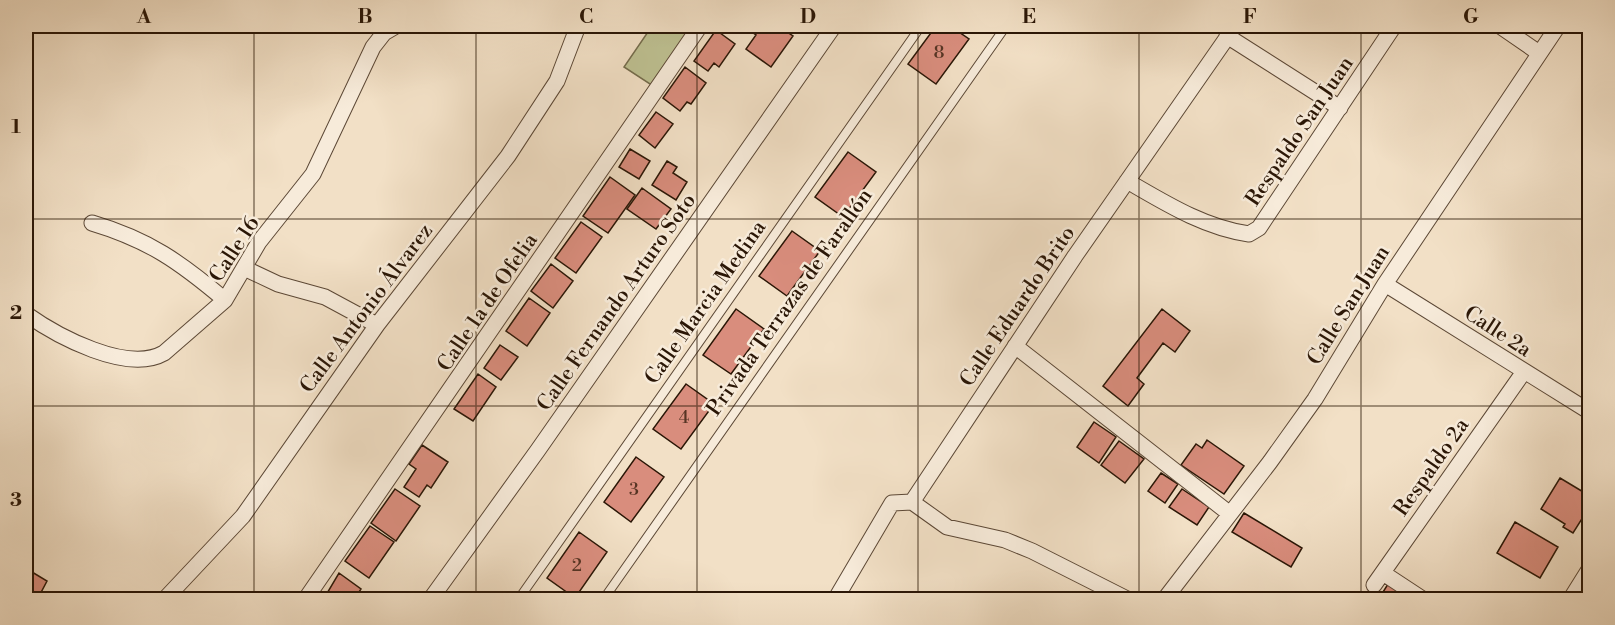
<svg xmlns="http://www.w3.org/2000/svg" width="1615" height="625" viewBox="0 0 1615 625" font-family="'Libre Bodoni',serif">
<style>
.green{fill:#bec192;stroke:#746c4c;stroke-width:1.5}
.building{fill:#d98d7d;stroke:#2a1606;stroke-width:1.5}
.lines{fill:none;stroke-linecap:round;stroke-linejoin:round}
.lane-casing{stroke:#5c4836;stroke-width:10}
.street-casing{stroke:#5c4836;stroke-width:17}
.lane{stroke:#f7ebda;stroke-width:8}
.street{stroke:#f7ebda;stroke-width:15}
.grid{fill:none;stroke:#2a1606;stroke-width:1.5;stroke-opacity:0.55}
.labels{text-anchor:middle;stroke-width:5;stroke-linejoin:round;paint-order:stroke}
.number-label{font-size:18px;fill:#563424}
.street-label{font-size:21px;fill:#2a1606;stroke:#f7ebda}
.neatline{fill:none;stroke:#2a1606;stroke-width:2}
.grid-label{font-size:20px;text-anchor:middle;font-weight:bold;fill:#2a1606}
</style>
<rect width="100%" height="100%" fill="#f2e0c6"/>
<filter id="stains"><feTurbulence type="fractalNoise" baseFrequency=".00333" numOctaves="4"/><feColorMatrix values="0 0 0 0 .2 0 0 0 0 .09 0 0 0 0 .02 0 0 0 .5 -.17"/></filter>
<radialGradient id="worn" r=".72"><stop offset=".6" stop-color="#630" stop-opacity="0"/><stop offset="1" stop-color="#630" stop-opacity=".3"/></radialGradient>
<path class="green" d="M 652,26 L 692,26 L 653,86 L 624,67 Z"/>
<path class="building" d="M 752,26 L 778,26 L 793,36 L 771,67 L 746,49 L 756,35 L 749,30 Z
M 936,26 L 950,26 L 969,39 L 936,84 L 908,64 Z
M 716,30 L 735,44 L 719,67 L 714,63 L 708,71 L 694,61 Z
M 685,67 L 706,83 L 691,104 L 687,102 L 680,111 L 663,98 Z
M 656,112 L 673,124 L 655,148 L 639,135 Z
M 630,149 L 650,161 L 639,179 L 619,167 Z
M 848,152 L 876,172 L 843,217 L 815,197 Z
M 667,161 L 677,167 L 673,173 L 687,182 L 676,200 L 652,185 Z
M 610,177 L 635,195 L 608,233 L 583,216 Z
M 642,188 L 671,209 L 656,229 L 627,209 Z
M 581,222 L 602,237 L 576,273 L 555,258 Z
M 792,231 L 820,251 L 787,296 L 759,276 Z
M 551,264 L 573,281 L 553,308 L 531,291 Z
M 529,298 L 550,313 L 527,346 L 506,331 Z
M 736,309 L 764,329 L 731,374 L 703,355 Z
M 1162,309 L 1190,331 L 1175,352 L 1163,343 L 1137,378 L 1144,384 L 1128,406 L 1103,386 Z
M 500,345 L 518,357 L 501,380 L 484,368 Z
M 478,374 L 496,387 L 473,421 L 454,409 Z
M 686,384 L 714,404 L 681,449 L 653,429 Z
M 1094,422 L 1116,437 L 1099,463 L 1077,447 Z
M 1207,440 L 1244,466 L 1224,494 L 1181,465 L 1196,444 L 1202,448 Z
M 1119,441 L 1144,459 L 1125,483 L 1101,465 Z
M 422,445 L 448,462 L 431,488 L 427,485 L 419,497 L 404,487 L 416,469 L 409,464 Z
M 636,457 L 664,477 L 631,522 L 604,502 Z
M 1161,473 L 1178,484 L 1165,503 L 1148,491 Z
M 1560,478 L 1590,496 L 1590,506 L 1573,533 L 1563,527 L 1565,524 L 1541,509 Z
M 395,489 L 420,506 L 396,541 L 371,523 Z
M 1182,489 L 1209,507 L 1197,525 L 1169,507 Z
M 1244,513 L 1302,548 L 1291,567 L 1232,532 Z
M 1515,522 L 1558,547 L 1540,578 L 1497,553 Z
M 370,526 L 394,542 L 369,578 L 345,561 Z
M 579,532 L 607,552 L 575,598 L 547,578 Z
M 32,572 L 47,581 L 37,600 L 26,594 L 26,580 Z
M 339,573 L 361,589 L 354,600 L 323,600 Z
M 1388,584 L 1412,600 L 1378,600 Z"/>
<g class="lines">
<defs>
<path id="lane" d="M 518,600 L 921,26
M 603,600 L 1006,26"/>
<path id="street" d="M 1500,26 L 1539,53
M 1227,36 L 1340,108
M 1127,181 C 1165,203 1205,228 1249,234 L 1259,228 L 1394,26
M 92,223 C 149,240 180,262 225,300
M 244,268 L 278,284 L 325,297 L 377,325
M 1385,284 L 1590,412
M 26,314 C 57,336 127,374 164,353 L 225,300 L 259,242 L 313,174 L 373,47 L 384,33 L 396,26
M 1015,346 L 1230,514
M 912,502 L 1075,256 L 1235,26
M 912,502 L 947,527 L 1005,540 L 1032,551 L 1129,600
M 1383,573 L 1424,600
M 1374,585 L 1523,373
M 164,600 L 243,516 L 377,325 L 508,156 L 557,81 L 578,26
M 305,600 L 700,26
M 430,600 L 538,450 L 834,26
M 835,600 L 892,503 L 912,502
M 1164,600 L 1270,462 L 1315,399 L 1385,284 L 1558,26
M 1570,600 L 1590,568"/>
</defs>
<use href="#lane" class="lane-casing"/>
<use href="#street" class="street-casing"/>
<use href="#lane" class="lane"/>
<use href="#street" class="street"/>
</g>
<path class="grid" d="M 254,26 L 254,600M 476,26 L 476,600M 697,26 L 697,600M 918,26 L 918,600M 1139,26 L 1139,600M 1361,26 L 1361,600M 26,219 L 1590,219M 26,406 L 1590,406"/>
<g class="labels">
<g class="number-label">
<text x="939" y="58">8</text>
<text x="684" y="423">4</text>
<text x="634" y="495">3</text>
<text x="577" y="571">2</text>
</g>
<g class="street-label">
<text transform="translate(1299 131) rotate(-56)" y="7">Respaldo San Juan</text>
<text transform="translate(234 249) rotate(-57)" y="7">Calle 16</text>
<text transform="translate(487 302) rotate(-56)" y="7">Calle 1a de Ofelia</text>
<text transform="translate(616 302) rotate(-55)" y="7">Calle Fernando Arturo Soto</text>
<text transform="translate(705 302) rotate(-55)" y="7">Calle Marcia Medina</text>
<text transform="translate(789 302) rotate(-55)" y="7">Privada Terrazas de Farallón</text>
<text transform="translate(1348 305) rotate(-58)" y="7">Calle San Juan</text>
<text transform="translate(1017 306) rotate(-56)" y="7">Calle Eduardo Brito</text>
<text transform="translate(366 308) rotate(-53)" y="7">Calle Antonio Álvarez</text>
<text transform="translate(1498 331) rotate(33)" y="7">Calle 2a</text>
<text transform="translate(1431 467) rotate(-55)" y="7">Respaldo 2a</text>
</g>
</g>
<rect width="1615" height="625" fill="none" stroke="#f2e0c6" stroke-width="66"/>
<rect x="33" y="33" width="1549" height="559" class="neatline"/>
<g class="grid-label">
<text x="144" y="23">A</text>
<text x="365" y="23">B</text>
<text x="586" y="23">C</text>
<text x="808" y="23">D</text>
<text x="1029" y="23">E</text>
<text x="1250" y="23">F</text>
<text x="1471" y="23">G</text>
<text x="16" y="133">1</text>
<text x="16" y="319">2</text>
<text x="16" y="506">3</text>
</g>
<rect width="100%" height="100%" filter="url(#stains)"/>
<rect width="100%" height="100%" fill="url(#worn)"/>
</svg>
